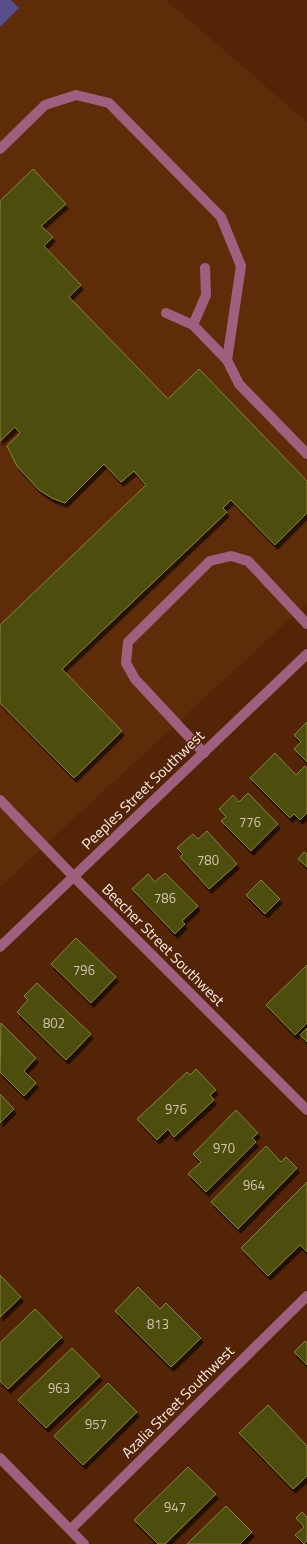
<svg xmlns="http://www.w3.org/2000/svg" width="307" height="1544" viewBox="0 0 307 1544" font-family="'Titillium Web',sans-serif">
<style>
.built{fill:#5f2c0a}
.green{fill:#574e8e}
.building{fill:#4e4d0e;stroke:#868537;filter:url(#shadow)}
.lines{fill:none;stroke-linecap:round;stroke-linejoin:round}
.lane{stroke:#9f6080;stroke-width:10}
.street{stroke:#9f6080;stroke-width:10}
.labels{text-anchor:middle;stroke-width:3;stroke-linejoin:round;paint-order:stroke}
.number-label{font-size:13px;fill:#d1c5af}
.street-label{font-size:15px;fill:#fdede5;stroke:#532406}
</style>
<defs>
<filter id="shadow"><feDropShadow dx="2.5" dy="4.5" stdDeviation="0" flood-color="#0009"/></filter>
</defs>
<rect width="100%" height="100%" fill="#532406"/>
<path class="built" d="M 0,0 L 166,0 L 307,122 L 307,603 L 0,887 Z"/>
<path class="green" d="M 0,0 L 11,0 L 19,8 L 0,27 Z"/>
<path class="building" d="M 33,169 L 66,204 L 41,226 L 53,237 L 44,246 L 81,285 L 69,297 L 168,399 L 199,369 L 307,481 L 307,513 L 275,545 L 231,500 L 223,508 L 227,512 L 62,669 L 122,731 L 74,778 L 0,703 L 0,625 L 146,485 L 134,471 L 121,482 L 104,464 L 65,503 L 52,498 L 39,490 L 17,466 L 7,446 L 20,433 L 15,427 L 0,441 L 0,201 Z
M 307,722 L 307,762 L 294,749 L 301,742 L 294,735 Z
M 275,753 L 296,775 L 305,766 L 307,768 L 307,813 L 300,820 L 294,814 L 290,818 L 250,778 Z
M 248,793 L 278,824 L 251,851 L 221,821 L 226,817 L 219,809 L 233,795 L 239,802 Z
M 207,831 L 237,864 L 209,889 L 180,857 L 183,854 L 177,848 L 193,834 L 198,839 Z
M 304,852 L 307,854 L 307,867 L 298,859 Z
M 165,873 L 198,906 L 182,921 L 185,924 L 175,934 L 132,889 L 148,874 L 155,882 Z
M 261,880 L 280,899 L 265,914 L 246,895 Z
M 76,938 L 116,977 L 91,1003 L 51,964 Z
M 307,965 L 307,1023 L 295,1035 L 266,1005 Z
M 37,983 L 91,1034 L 66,1060 L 17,1012 L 28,1000 L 24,996 Z
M 1,1023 L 36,1058 L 24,1071 L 36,1083 L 24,1096 L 0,1072 Z
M 307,1028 L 307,1042 L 300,1035 Z
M 196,1069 L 216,1090 L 210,1095 L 214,1100 L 174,1137 L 168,1129 L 157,1140 L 137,1119 L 187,1072 L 190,1075 Z
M 0,1094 L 14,1109 L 0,1123 Z
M 236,1110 L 258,1133 L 252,1138 L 256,1142 L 206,1192 L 188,1174 L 201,1162 L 193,1154 Z
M 266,1146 L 281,1162 L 286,1157 L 297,1168 L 238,1229 L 211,1202 Z
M 307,1182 L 307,1252 L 300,1245 L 268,1276 L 241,1248 Z
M 0,1275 L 21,1297 L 0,1317 Z
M 138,1287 L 160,1309 L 166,1303 L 201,1338 L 171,1367 L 115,1311 Z
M 35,1309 L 62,1337 L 8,1389 L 0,1381 L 0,1343 Z
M 305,1341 L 307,1343 L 307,1365 L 294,1352 Z
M 72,1348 L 100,1376 L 46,1428 L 18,1400 Z
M 108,1383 L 137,1412 L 83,1465 L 54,1436 Z
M 268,1405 L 307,1446 L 307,1476 L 293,1489 L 239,1433 Z
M 188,1467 L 216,1494 L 165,1544 L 158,1544 L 134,1520 Z
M 226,1506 L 252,1532 L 240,1544 L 187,1544 Z
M 302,1512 L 307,1517 L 307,1541 L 304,1544 L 295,1535 L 304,1527 L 296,1518 Z"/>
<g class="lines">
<path class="lane" d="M 0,149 L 45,105 L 76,95 L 109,103 L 221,217 L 241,266 L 227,360
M 166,313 L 193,325 L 227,360 L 239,384 L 307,454
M 193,325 L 206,295 L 205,268
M 204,753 L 135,679 L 126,663 L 128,642 L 210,561 L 231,556 L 248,561 L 307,624"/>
<path class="street" d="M 0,800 L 74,877 L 307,1110
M 0,947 L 307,654
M 0,1458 L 84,1544
M 70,1530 L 307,1296"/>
</g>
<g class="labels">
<g class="number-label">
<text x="250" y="827">776</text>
<text x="208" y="865">780</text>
<text x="165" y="903">786</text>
<text x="84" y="975">796</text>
<text x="54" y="1028">802</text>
<text x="176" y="1114">976</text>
<text x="224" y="1153">970</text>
<text x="254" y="1190">964</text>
<text x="158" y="1329">813</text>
<text x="59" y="1393">963</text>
<text x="96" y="1429">957</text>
<text x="175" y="1512">947</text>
</g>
<g class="street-label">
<text transform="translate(143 790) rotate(-44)" y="5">Peeples Street Southwest</text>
<text transform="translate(163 945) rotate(45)" y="5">Beecher Street Southwest</text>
<text transform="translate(178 1402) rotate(-45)" y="5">Azalia Street Southwest</text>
</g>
</g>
</svg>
